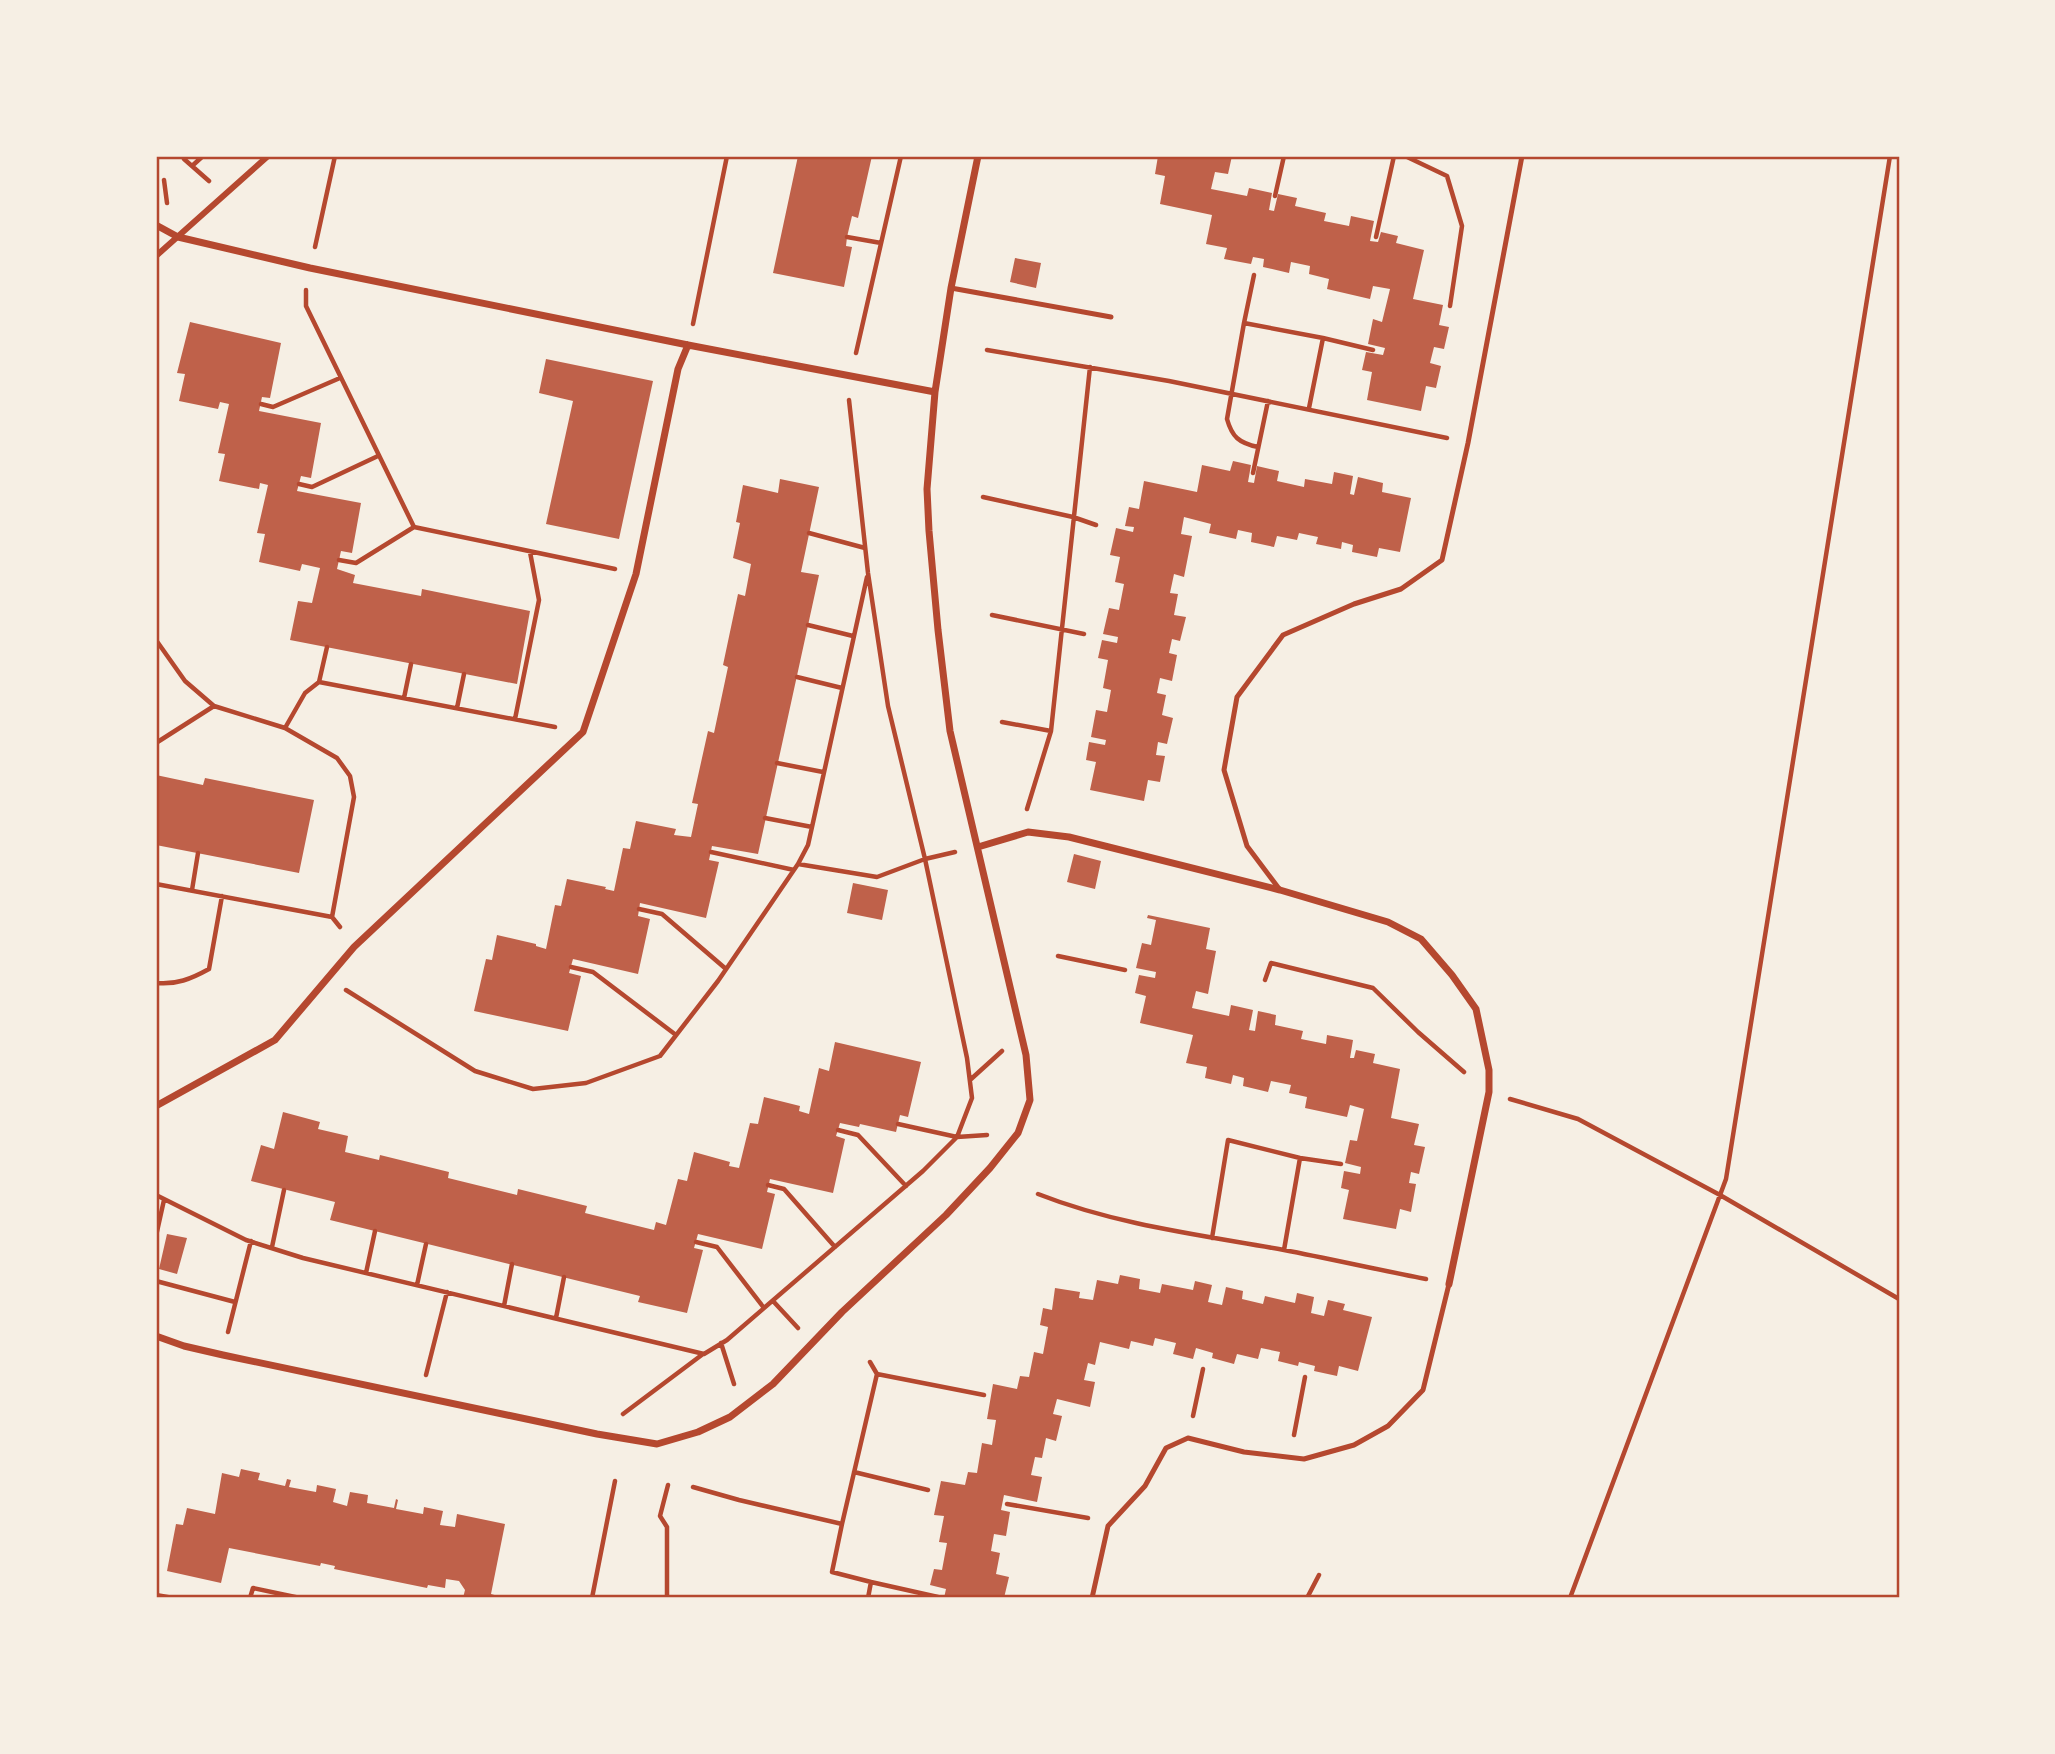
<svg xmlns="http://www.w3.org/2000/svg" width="2055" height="1754" viewBox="0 0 2055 1754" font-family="'Public Sans',sans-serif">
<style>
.building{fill:#bf614a}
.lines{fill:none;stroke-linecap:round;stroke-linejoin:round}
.path{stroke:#b5482f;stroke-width:4.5}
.service{stroke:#b5482f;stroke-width:5}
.pedestrian{stroke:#b5482f;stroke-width:6}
.minor{stroke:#b5482f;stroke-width:7}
.neatline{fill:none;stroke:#b5482f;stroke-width:2.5}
</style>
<rect width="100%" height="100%" fill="#f6efe4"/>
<path class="building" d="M 798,156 L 872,156 L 858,218 L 852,216 L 847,237 L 846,246 L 852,247 L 844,287 L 773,273 Z
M 1158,156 L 1174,158 L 1174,156 L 1232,156 L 1228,174 L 1215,172 L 1211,189 L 1247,196 L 1249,188 L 1272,193 L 1269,210 L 1274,211 L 1278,194 L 1297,198 L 1295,206 L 1326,213 L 1324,221 L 1349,226 L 1351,216 L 1374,221 L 1370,241 L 1378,242 L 1381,232 L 1398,236 L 1396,243 L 1424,250 L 1413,299 L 1443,305 L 1439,325 L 1449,327 L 1444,349 L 1434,347 L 1430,363 L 1441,366 L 1436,388 L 1426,386 L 1421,411 L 1367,400 L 1372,372 L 1362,370 L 1366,352 L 1383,355 L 1385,348 L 1368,344 L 1373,319 L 1382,322 L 1390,289 L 1373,286 L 1370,299 L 1327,289 L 1329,279 L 1309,274 L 1310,266 L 1291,262 L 1289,273 L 1263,267 L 1264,259 L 1253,257 L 1251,264 L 1224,259 L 1227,248 L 1206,244 L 1212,215 L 1160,204 L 1165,176 L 1155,174 Z
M 1015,258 L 1041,263 L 1036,288 L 1010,282 Z
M 190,322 L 281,343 L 270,398 L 262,397 L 259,411 L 321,423 L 311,478 L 301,476 L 297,491 L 361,503 L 352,553 L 341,551 L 337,569 L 355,575 L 353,583 L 421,596 L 422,589 L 530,611 L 517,684 L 290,640 L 298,601 L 312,603 L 320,568 L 302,564 L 300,571 L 259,562 L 265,534 L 257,533 L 268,485 L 260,483 L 259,489 L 219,481 L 225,454 L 218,453 L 229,404 L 220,402 L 218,409 L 179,401 L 185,374 L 177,373 Z
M 546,359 L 653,381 L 619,539 L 546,524 L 573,401 L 539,393 Z
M 1233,461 L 1251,465 L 1248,482 L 1254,483 L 1257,466 L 1279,471 L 1277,481 L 1304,487 L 1305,479 L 1332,484 L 1334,472 L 1353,476 L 1350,494 L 1354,495 L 1358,477 L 1383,483 L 1382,492 L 1411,498 L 1400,552 L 1379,548 L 1377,557 L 1352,552 L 1353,545 L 1342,542 L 1341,549 L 1316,544 L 1318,537 L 1299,533 L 1297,540 L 1277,536 L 1274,547 L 1251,542 L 1252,533 L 1238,530 L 1236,539 L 1209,533 L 1211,524 L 1184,517 L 1181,534 L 1192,536 L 1184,577 L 1174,574 L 1170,593 L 1178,594 L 1174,615 L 1186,617 L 1180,641 L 1172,639 L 1169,653 L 1177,655 L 1172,681 L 1160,678 L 1157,693 L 1166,695 L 1162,715 L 1173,718 L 1167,744 L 1158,742 L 1156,755 L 1165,756 L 1160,782 L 1148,780 L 1144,801 L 1090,790 L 1096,762 L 1086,760 L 1089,742 L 1105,745 L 1106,740 L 1091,737 L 1096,710 L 1107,712 L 1111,690 L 1103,688 L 1108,660 L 1098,658 L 1102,640 L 1117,643 L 1118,637 L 1103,634 L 1109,608 L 1119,610 L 1124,584 L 1115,582 L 1120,557 L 1110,555 L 1116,528 L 1133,532 L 1134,527 L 1125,526 L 1129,507 L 1139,509 L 1144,481 L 1197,492 L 1202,465 L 1230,471 Z
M 780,479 L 819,487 L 801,572 L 819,575 L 758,854 L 712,846 L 709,860 L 719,862 L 706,918 L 640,903 L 638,916 L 650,919 L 638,974 L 573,959 L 569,973 L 581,976 L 568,1031 L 474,1011 L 486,959 L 492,960 L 497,935 L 536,944 L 536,946 L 546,949 L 555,905 L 561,906 L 567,879 L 606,887 L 605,889 L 614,891 L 623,848 L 630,849 L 636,821 L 676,829 L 674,835 L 691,837 L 698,804 L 692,803 L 708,731 L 714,733 L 728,667 L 723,665 L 738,594 L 745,596 L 751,564 L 733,558 L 740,523 L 736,522 L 743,485 L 778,493 Z
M 156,775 L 203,785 L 205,778 L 314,800 L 299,873 L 156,845 Z
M 1074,854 L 1101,861 L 1095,889 L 1067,882 Z
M 853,883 L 888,890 L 882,920 L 847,913 Z
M 1148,915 L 1210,928 L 1206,949 L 1216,951 L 1208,994 L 1196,991 L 1192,1008 L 1229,1016 L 1231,1005 L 1253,1010 L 1249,1030 L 1255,1031 L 1258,1011 L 1276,1015 L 1275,1025 L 1303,1031 L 1301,1039 L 1326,1044 L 1327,1035 L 1353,1040 L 1350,1058 L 1354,1058 L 1356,1050 L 1375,1054 L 1373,1063 L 1400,1069 L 1391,1118 L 1419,1124 L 1414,1145 L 1425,1147 L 1419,1174 L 1411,1172 L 1409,1183 L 1416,1184 L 1411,1212 L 1400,1209 L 1396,1229 L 1343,1219 L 1349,1190 L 1341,1188 L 1344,1171 L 1360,1174 L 1361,1167 L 1345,1163 L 1350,1140 L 1357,1141 L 1364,1109 L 1350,1105 L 1347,1117 L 1305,1108 L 1307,1097 L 1289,1093 L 1291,1085 L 1271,1081 L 1268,1092 L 1243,1086 L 1244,1078 L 1233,1075 L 1231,1084 L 1205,1078 L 1207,1067 L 1186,1063 L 1193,1035 L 1140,1023 L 1146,996 L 1135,993 L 1139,975 L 1155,978 L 1156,972 L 1136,968 L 1142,943 L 1151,945 L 1156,920 L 1147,918 Z
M 835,1042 L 921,1062 L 908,1117 L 900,1115 L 896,1132 L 860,1124 L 859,1127 L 840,1123 L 836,1136 L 845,1139 L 833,1193 L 770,1179 L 767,1192 L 775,1194 L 762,1249 L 698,1234 L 694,1248 L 703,1250 L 687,1313 L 638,1302 L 640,1296 L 330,1220 L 335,1202 L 251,1181 L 261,1145 L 274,1149 L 283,1112 L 320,1122 L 318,1129 L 348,1136 L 345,1152 L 379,1160 L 380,1155 L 449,1172 L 448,1178 L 517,1195 L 518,1189 L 587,1206 L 585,1213 L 654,1230 L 656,1222 L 666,1225 L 678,1179 L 687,1181 L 694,1152 L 730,1162 L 729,1166 L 739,1168 L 750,1123 L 758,1124 L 764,1097 L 800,1106 L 799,1111 L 809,1114 L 819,1068 L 829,1071 Z
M 167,1234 L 187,1238 L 177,1274 L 159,1269 Z
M 1120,1275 L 1140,1279 L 1139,1289 L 1160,1293 L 1162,1284 L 1193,1290 L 1195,1281 L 1212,1285 L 1208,1302 L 1222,1305 L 1226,1287 L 1243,1291 L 1242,1299 L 1263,1304 L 1265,1296 L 1295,1303 L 1297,1293 L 1314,1297 L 1311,1313 L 1324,1316 L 1328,1300 L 1345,1304 L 1343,1310 L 1372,1317 L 1358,1371 L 1339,1366 L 1337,1376 L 1314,1371 L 1315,1366 L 1299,1362 L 1298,1366 L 1278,1361 L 1280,1352 L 1261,1348 L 1258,1359 L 1237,1354 L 1234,1364 L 1212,1358 L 1213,1353 L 1196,1348 L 1193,1359 L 1173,1354 L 1176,1343 L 1155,1338 L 1153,1346 L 1131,1341 L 1129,1349 L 1100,1342 L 1095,1365 L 1088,1363 L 1084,1380 L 1095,1382 L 1090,1407 L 1057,1399 L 1053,1414 L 1062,1416 L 1056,1441 L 1046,1438 L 1042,1458 L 1035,1457 L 1031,1475 L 1042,1477 L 1037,1502 L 1004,1495 L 1001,1510 L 1010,1512 L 1006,1536 L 994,1534 L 991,1551 L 1000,1553 L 996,1574 L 1009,1577 L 1004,1598 L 944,1598 L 946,1589 L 930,1585 L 934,1569 L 942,1570 L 947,1543 L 939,1542 L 944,1516 L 934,1515 L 941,1481 L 965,1485 L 968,1472 L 977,1473 L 982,1443 L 992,1445 L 996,1420 L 987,1419 L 993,1384 L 1017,1389 L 1020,1376 L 1029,1377 L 1034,1352 L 1043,1354 L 1048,1327 L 1040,1325 L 1043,1308 L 1052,1310 L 1055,1288 L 1080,1292 L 1079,1298 L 1093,1300 L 1097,1280 L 1118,1284 Z
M 241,1469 L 260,1473 L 258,1480 L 285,1486 L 287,1479 L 291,1480 L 289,1487 L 316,1492 L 317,1485 L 336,1489 L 333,1502 L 347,1506 L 350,1492 L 368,1495 L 367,1503 L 394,1508 L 396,1499 L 398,1500 L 396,1509 L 423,1514 L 424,1507 L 443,1511 L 440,1525 L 455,1527 L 457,1514 L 505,1524 L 491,1594 L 505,1598 L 463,1598 L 465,1590 L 459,1581 L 446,1579 L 445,1588 L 428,1585 L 427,1588 L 334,1569 L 335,1566 L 321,1563 L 320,1566 L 229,1548 L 221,1583 L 167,1571 L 176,1524 L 183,1525 L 187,1508 L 215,1514 L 222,1473 L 239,1477 Z"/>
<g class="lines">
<path class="path" d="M 1405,156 L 1447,176 L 1462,226 L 1450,306
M 184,159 L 209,181
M 192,166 L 203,156
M 164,180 L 167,203
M 1275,196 L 1284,156
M 847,237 L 881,243
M 1376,237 L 1394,156
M 315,247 L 335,156
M 1254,275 L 1244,323 L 1323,338
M 306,290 L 306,306 L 414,527 L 615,569
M 1244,323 L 1227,419 C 1232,437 1239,443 1258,447
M 693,324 L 727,156
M 987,350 L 1169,381 L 1447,438
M 856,353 L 901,156
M 261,404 L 273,407 L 340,378
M 1309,408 L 1323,338 L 1373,350
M 1253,473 L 1268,401
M 299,484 L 312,487 L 378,456
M 983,497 L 1073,517 L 1096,525
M 809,533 L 865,548
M 339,560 L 356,563 L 414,527
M 867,577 L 812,827 L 808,845 L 798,864 L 877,877 L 925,859 L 955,852
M 992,615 L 1084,634
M 808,625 L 853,636
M 156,640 L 185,681 L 214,706 L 285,728 L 337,758 L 350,776 L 354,797 L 332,917 L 156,884
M 797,677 L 842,688
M 319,682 L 327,647
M 404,698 L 411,664
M 457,708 L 464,674
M 515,719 L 539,600 L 530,552
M 1002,722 L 1051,731
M 285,728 L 305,693 L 319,682 L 555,727
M 156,743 L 214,706
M 777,763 L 823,772
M 1027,809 L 1051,731 L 1090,367
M 765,818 L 812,827
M 711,852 L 794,870
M 192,890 L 198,853
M 639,909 L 662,914 L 726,969
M 332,917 L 340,927
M 1058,956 L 1125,970
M 571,967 L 593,972 L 676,1035
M 1265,980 L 1271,963 L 1373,988 L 1418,1032 L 1464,1072
M 156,983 C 176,985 191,979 209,969 L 222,896
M 346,990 L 475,1071 L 533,1089 L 586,1083 L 660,1056 L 718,981 L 798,864
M 970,1080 L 1002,1051
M 1510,1099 L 1578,1119 L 1720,1195 L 1899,1299
M 898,1124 L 957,1137 L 987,1135
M 838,1130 L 858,1135 L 906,1186
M 768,1185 L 784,1189 L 835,1247
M 1038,1194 C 1117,1225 1201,1235 1284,1250 C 1331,1259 1379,1270 1426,1279
M 156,1195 L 246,1240 L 303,1258 L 704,1354 L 727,1340 L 923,1171 L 957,1137 L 972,1098 L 967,1058 L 925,859 L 888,706 L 868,573 L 849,400
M 156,1236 L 164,1200
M 1212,1238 L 1228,1140 L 1300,1158 L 1341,1164
M 696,1242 L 717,1247 L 764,1308
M 272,1247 L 284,1190
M 1284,1250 L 1300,1158
M 366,1273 L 375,1231
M 156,1281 L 235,1302
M 417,1285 L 426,1244
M 773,1301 L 798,1328
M 504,1306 L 512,1264
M 556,1318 L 564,1277
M 228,1332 L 251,1241
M 721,1343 L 734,1384
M 877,1374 L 984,1395
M 426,1375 L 447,1292
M 623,1414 L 703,1354
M 1193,1416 L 1203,1369
M 1294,1435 L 1305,1377
M 854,1472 L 928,1490
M 693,1487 L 739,1500 L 842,1524 L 877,1374 L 870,1362
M 1007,1504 L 1088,1518
M 842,1524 L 832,1572 L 871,1582 L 868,1598
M 871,1582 L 938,1597
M 156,1595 L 173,1598
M 250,1598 L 253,1588 L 300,1598
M 592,1598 L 615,1481
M 667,1598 L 667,1527 L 660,1516 L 668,1485
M 1307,1598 L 1319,1575
M 1570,1598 L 1726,1179 L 1890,156"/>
<path class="service" d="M 951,288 L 1111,317
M 1280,890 L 1247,846 L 1224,770 L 1237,697 L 1283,635 L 1354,604 L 1401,589 L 1442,560 L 1468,443 L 1522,156
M 1092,1598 L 1108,1526 L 1145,1486 L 1166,1448 L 1188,1438 L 1244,1452 L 1304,1459 L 1354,1445 L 1388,1426 L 1423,1390 L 1449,1284"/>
<path class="pedestrian" d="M 156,256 L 268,156"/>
<path class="minor" d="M 156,225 L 178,237 L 310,268 L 688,345 L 935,392
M 978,847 L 1028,832 L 1069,837 L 1280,890 L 1388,922 L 1421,939 L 1452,975 L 1476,1009 L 1489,1070 L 1489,1092 L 1449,1284
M 156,1106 L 275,1040 L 354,947 L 583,732 L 636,574 L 678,369 L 688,345
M 156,1336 L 184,1346 L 223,1355 L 597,1434 L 657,1444 L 698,1432 L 730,1417 L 773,1384 L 842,1312 L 946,1215 L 990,1168 L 1018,1133 L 1030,1100 L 1026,1055 L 950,731 L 938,630 L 929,531 L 927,489 L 935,392 L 951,288 L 978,156"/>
</g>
<rect width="2055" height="1754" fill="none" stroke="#f6efe4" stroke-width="315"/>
<rect x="158" y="158" width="1740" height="1438" class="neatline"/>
</svg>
